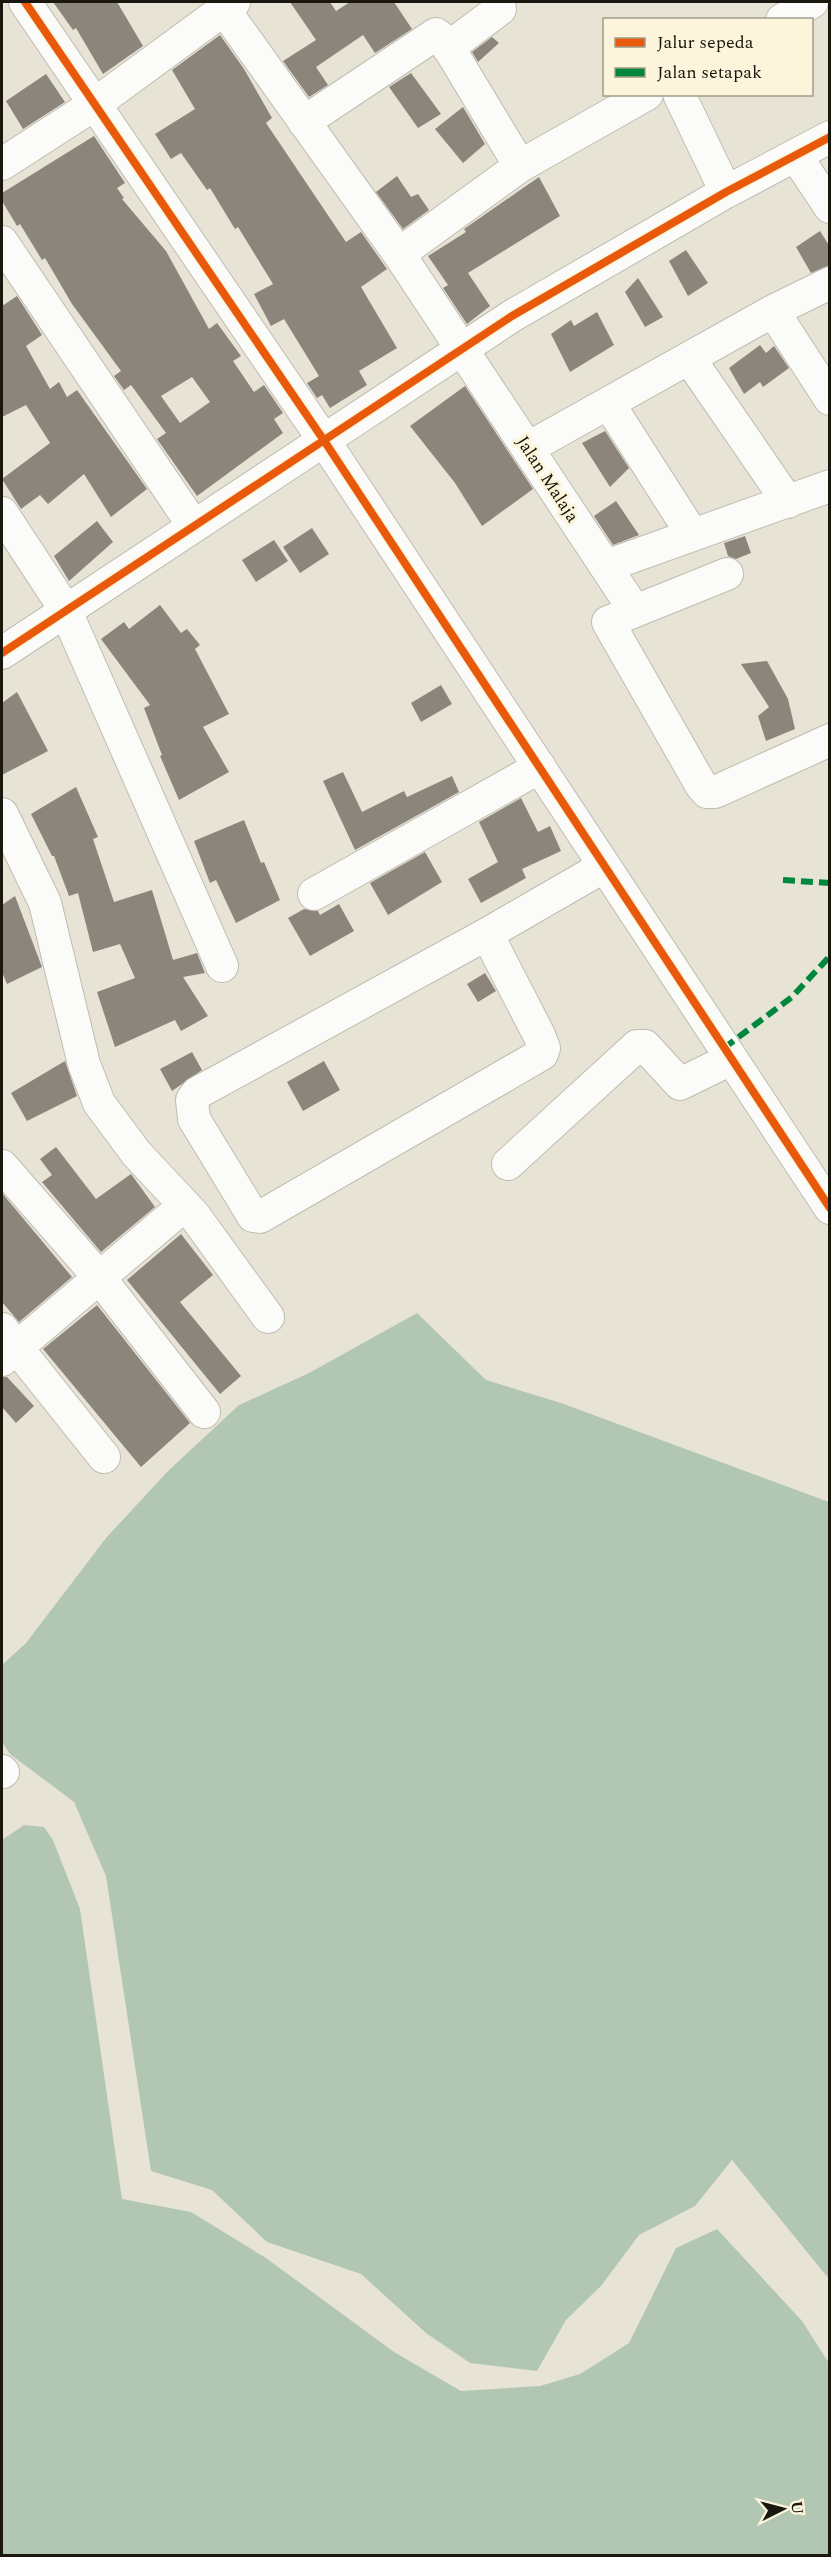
<svg xmlns="http://www.w3.org/2000/svg" width="831" height="2557" viewBox="0 0 831 2557" font-family="Spectral,serif">
<style>
.water{fill:#b2c7b3}
.building{fill:#8b857b;fill-rule:evenodd}
.lines{fill:none;stroke-linecap:round;stroke-linejoin:round}
.minor-casing{stroke:#bfbcb1;stroke-width:34}
.minor{stroke:#fbfbf9;stroke-width:32}
.quiet{stroke:#00873e;stroke-width:6;stroke-dasharray:12 6;stroke-linecap:butt}
.cycleway-casing{stroke:#fcf5db;stroke-width:11}
.cycleway{stroke:#e8590c;stroke-width:8}
.labels{text-anchor:middle;stroke-width:6;stroke-linejoin:round;paint-order:stroke}
.street-label{font-size:18px;fill:#19170e;stroke:#fcf5db}
</style>
<rect width="100%" height="100%" fill="#e7e4d5"/>
<path class="water" d="M 417,1313 L 486,1380 L 561,1403 L 829,1502 L 829,2279 L 732,2160 L 695,2206 L 639,2235 L 601,2286 L 566,2320 L 537,2371 L 470,2363 L 426,2333 L 361,2274 L 267,2242 L 212,2190 L 151,2171 L 106,1876 L 74,1802 L 10,1754 L 2,1742 L 2,1665 L 26,1643 L 106,1538 L 168,1471 L 239,1405 L 309,1373 Z
M 24,1825 L 44,1827 L 53,1840 L 80,1909 L 122,2199 L 191,2212 L 266,2258 L 394,2352 L 461,2391 L 540,2386 L 580,2374 L 629,2343 L 676,2248 L 717,2229 L 802,2321 L 829,2363 L 829,2555 L 2,2555 L 2,1840 Z"/>
<path class="building" d="M 53,2 L 117,2 L 143,46 L 103,74 L 76,28 L 73,30 Z
M 290,2 L 330,2 L 336,11 L 350,2 L 394,2 L 412,29 L 375,53 L 363,35 L 316,67 L 328,85 L 309,97 L 283,61 L 316,40 Z
M 220,35 L 244,69 L 272,118 L 266,123 L 346,242 L 361,232 L 387,269 L 361,287 L 397,348 L 359,371 L 367,385 L 330,408 L 322,395 L 317,398 L 307,383 L 319,376 L 284,319 L 271,326 L 254,294 L 273,284 L 238,227 L 235,229 L 210,188 L 207,190 L 181,153 L 171,159 L 155,134 L 195,109 L 172,70 Z
M 492,37 L 499,43 L 478,62 L 472,52 Z
M 411,73 L 441,114 L 418,128 L 389,87 Z
M 46,74 L 65,102 L 23,129 L 6,101 Z
M 463,107 L 485,144 L 463,163 L 435,129 Z
M 94,136 L 125,183 L 117,188 L 124,198 L 122,199 L 166,251 L 209,329 L 217,323 L 241,356 L 233,361 L 254,392 L 264,385 L 283,413 L 274,419 L 283,433 L 197,496 L 157,439 L 166,433 L 131,385 L 124,390 L 114,376 L 121,371 L 72,304 L 45,258 L 42,260 L 20,224 L 17,226 L 2,201 L 2,193 ZM 192,377 L 210,402 L 180,423 L 161,396 Z
M 397,176 L 411,197 L 418,194 L 429,210 L 403,229 L 376,192 Z
M 539,177 L 560,216 L 468,273 L 490,306 L 467,324 L 443,288 L 448,285 L 428,256 L 466,232 L 464,229 Z
M 820,231 L 830,247 L 830,265 L 811,273 L 796,247 Z
M 686,250 L 708,283 L 688,296 L 669,261 Z
M 638,278 L 663,317 L 645,327 L 625,292 Z
M 17,296 L 42,335 L 26,346 L 50,389 L 59,382 L 67,397 L 77,390 L 147,489 L 111,517 L 84,474 L 48,504 L 40,495 L 21,509 L 2,479 L 50,443 L 26,405 L 2,417 L 2,306 Z
M 597,312 L 614,345 L 570,372 L 551,334 L 571,320 L 574,326 Z
M 760,345 L 766,353 L 774,346 L 789,368 L 763,387 L 760,382 L 744,394 L 729,368 Z
M 465,386 L 533,489 L 482,526 L 455,483 L 410,426 Z
M 605,431 L 629,468 L 610,487 L 582,443 Z
M 616,501 L 639,535 L 613,545 L 594,516 Z
M 97,521 L 113,542 L 69,581 L 54,556 Z
M 312,528 L 329,554 L 300,573 L 283,547 Z
M 745,536 L 751,553 L 736,559 L 728,556 L 724,543 Z
M 274,540 L 288,561 L 256,582 L 242,560 Z
M 160,605 L 181,633 L 187,629 L 200,645 L 195,649 L 229,714 L 203,727 L 229,772 L 179,800 L 160,756 L 162,755 L 144,708 L 150,705 L 101,639 L 124,622 L 129,629 Z
M 767,661 L 788,699 L 795,729 L 766,741 L 758,716 L 769,707 L 741,664 Z
M 441,685 L 452,704 L 421,722 L 411,703 Z
M 17,692 L 48,751 L 2,775 L 2,703 Z
M 343,772 L 362,812 L 404,791 L 407,797 L 452,776 L 459,792 L 355,850 L 323,781 Z
M 76,787 L 98,837 L 93,839 L 114,902 L 152,890 L 173,960 L 197,953 L 205,973 L 183,977 L 208,1016 L 181,1031 L 175,1020 L 115,1047 L 97,992 L 135,978 L 120,944 L 93,952 L 78,893 L 69,896 L 54,856 L 52,856 L 31,814 Z
M 521,798 L 538,832 L 550,826 L 561,851 L 522,869 L 526,878 L 481,903 L 468,879 L 498,862 L 479,822 Z
M 244,820 L 261,863 L 264,862 L 280,900 L 236,923 L 216,880 L 210,883 L 194,841 Z
M 425,852 L 442,882 L 388,915 L 370,883 Z
M 15,896 L 42,967 L 7,984 L 2,972 L 2,905 Z
M 339,904 L 354,931 L 310,956 L 288,918 L 304,909 L 318,911 L 320,915 Z
M 485,973 L 496,991 L 478,1002 L 467,984 Z
M 192,1052 L 202,1070 L 172,1091 L 160,1069 Z
M 65,1061 L 77,1096 L 27,1121 L 11,1093 Z
M 324,1061 L 340,1090 L 303,1111 L 287,1082 Z
M 56,1147 L 96,1199 L 131,1174 L 155,1207 L 101,1252 L 42,1182 L 52,1175 L 40,1159 Z
M 2,1193 L 72,1277 L 19,1322 L 2,1302 Z
M 181,1234 L 213,1275 L 180,1302 L 241,1376 L 220,1394 L 127,1280 Z
M 97,1305 L 190,1423 L 141,1467 L 43,1349 Z
M 2,1377 L 7,1377 L 34,1406 L 16,1423 L 2,1407 Z"/>
<g class="lines">
<defs>
<path id="minor" d="M 25,2 L 323,439 L 830,1208
M 223,8 L 399,254 L 635,611
M 782,20 L 812,2
M 448,48 L 500,9
M 679,94 L 726,192
M 304,122 L 436,34 L 444,40 L 520,166
M 796,156 L 830,207
M 2,164 L 95,104 L 234,2
M 2,242 L 193,525
M 399,254 L 520,166 L 647,94
M 773,311 L 830,399
M 689,358 L 788,502
M 609,404 L 692,534
M 528,448 L 773,311 L 830,283
M 2,513 L 65,609 L 222,966
M 606,566 L 830,486
M 727,574 L 608,622 L 701,785 L 707,792 L 715,792 L 830,740
M 2,653 L 512,316 L 726,192 L 830,137
M 2,814 L 45,903 L 84,1064 L 99,1103 L 136,1153 L 194,1215 L 268,1317
M 314,894 L 540,767
M 487,934 L 539,1035 L 544,1048 L 542,1054 L 260,1217 L 253,1216 L 194,1119 L 192,1100 L 197,1093 Z
M 487,934 L 603,867
M 508,1164 L 637,1046 L 645,1046 L 680,1084 L 731,1059
M 2,1166 L 99,1277 L 204,1412
M 2,1329 L 104,1457
M 2,1360 L 185,1205
M 2,1771 L 3,1772"/>
</defs>
<use href="#minor" class="minor-casing"/>
<use href="#minor" class="minor"/>
<path class="quiet" d="M 783,880 L 830,883
M 724,1048 L 792,997 L 830,956"/>
<defs>
<path id="cycleway" d="M 25,2 L 323,439 L 830,1208
M 2,653 L 512,316 L 726,192 L 830,137"/>
</defs>
<use href="#cycleway" class="cycleway-casing"/>
<use href="#cycleway" class="cycleway"/>
</g>
<g class="labels">
<g class="street-label">
<text transform="translate(548 479) rotate(57)" y="6">Jalan Malaja</text>
</g>
</g>
<rect width="831" height="2557" fill="none" stroke="#19170e" stroke-width="6"/>
<rect x="603" y="18" width="210" height="78" fill="#fcf5db" stroke="#a19c89" stroke-width="1.5"/>
<rect x="615" y="38" width="30" height="9" fill="#e8590c" stroke="#a19c89" stroke-width="1.5"/>
<text x="657" y="48" font-size="18" fill="#19170e">Jalur sepeda</text>
<rect x="615" y="68" width="30" height="9" fill="#00873e" stroke="#a19c89" stroke-width="1.5"/>
<text x="657" y="78" font-size="18" fill="#19170e">Jalan setapak</text>
<g transform="translate(783 2509) rotate(84)" stroke="#fcf5db" stroke-width="4.5" paint-order="stroke">
<path d="M0-4.5L10 22L0 15L-10 22Z" fill="#19170e"/>
<text y="-9" font-size="16" font-weight="bold" text-anchor="middle" fill="#19170e">U</text>
</g>
</svg>
